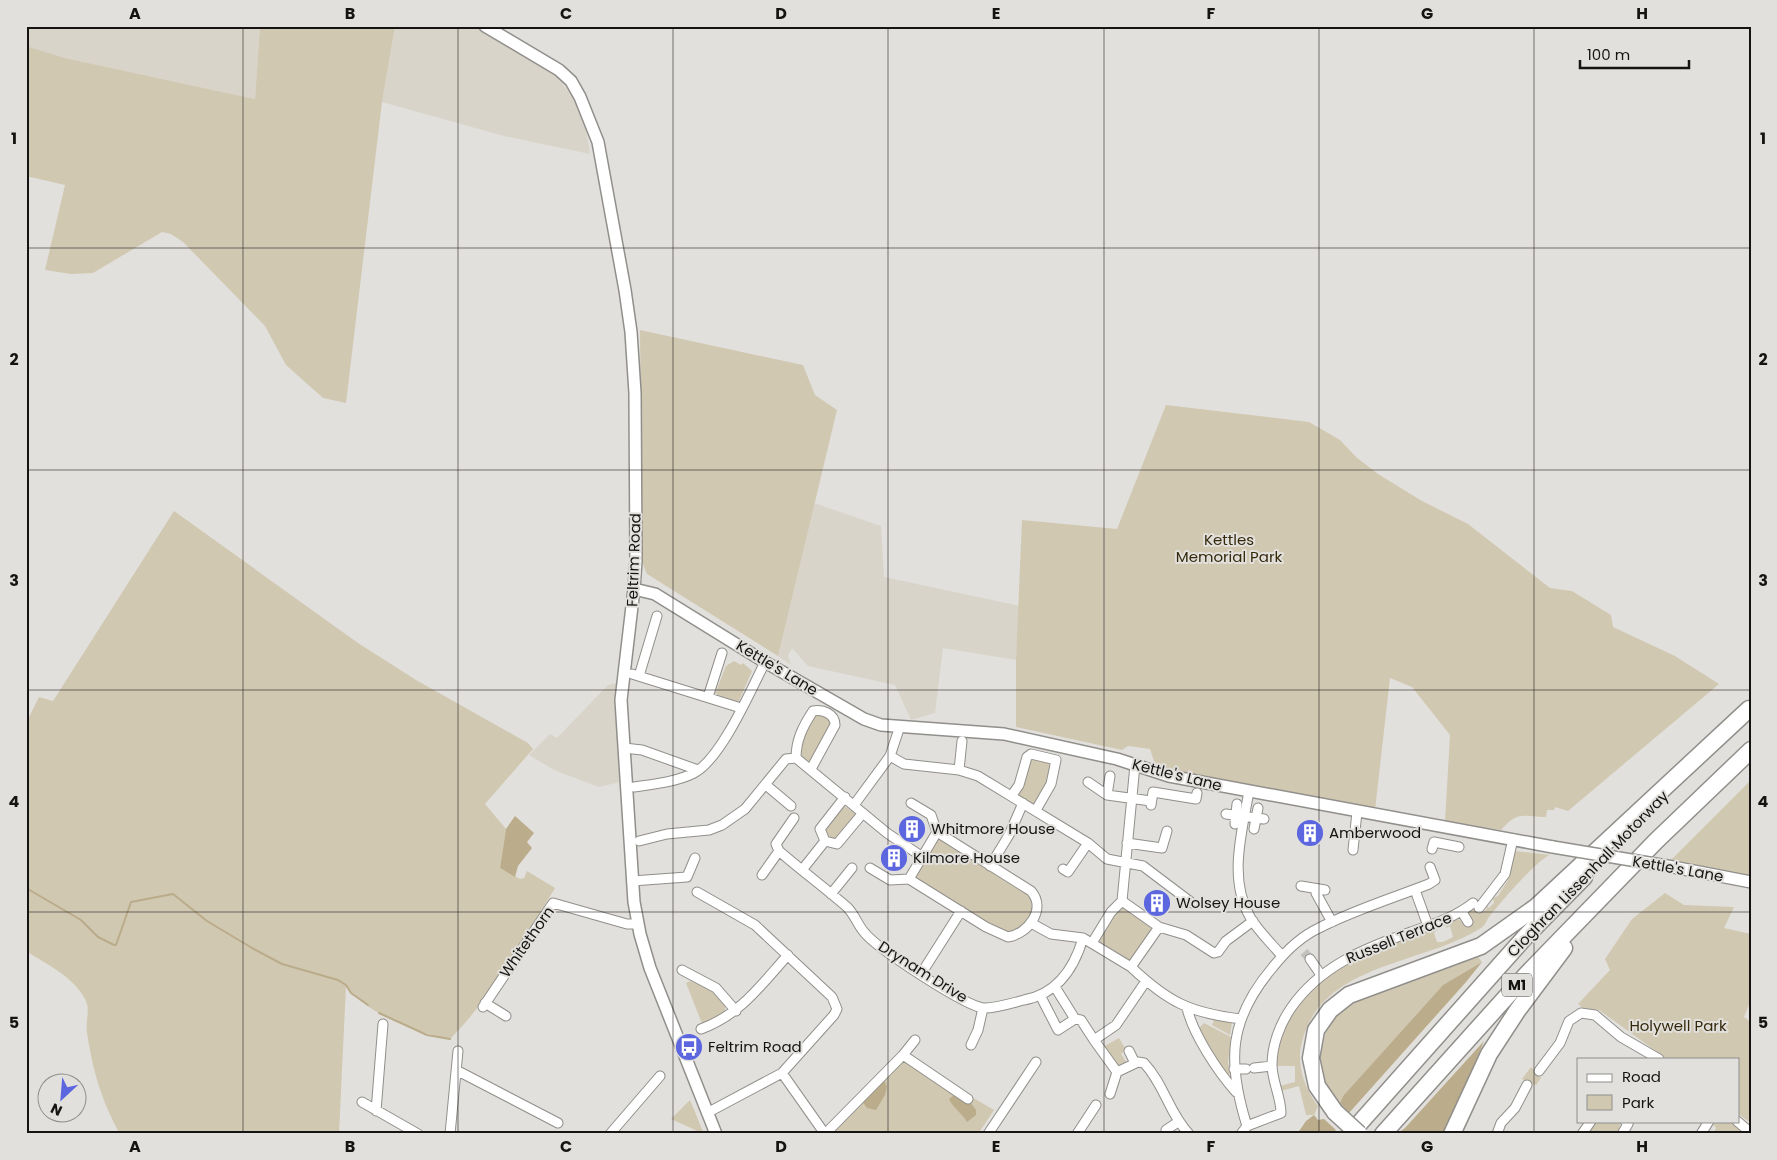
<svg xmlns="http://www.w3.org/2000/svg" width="1777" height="1160" viewBox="0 0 1777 1160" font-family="Poppins,sans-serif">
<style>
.built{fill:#d9d4c9}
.green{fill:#d1c8b2}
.forest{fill:#bbac8b}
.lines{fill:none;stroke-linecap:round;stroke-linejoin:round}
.stream{stroke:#baab8a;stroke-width:2}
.minor-tunnel{stroke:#c3c1be;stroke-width:9;stroke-dasharray:9 4.5;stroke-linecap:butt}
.minor-casing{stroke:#918f8b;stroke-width:11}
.tertiary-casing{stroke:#918f8b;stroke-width:14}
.motorway-casing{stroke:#918f8b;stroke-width:19}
.minor{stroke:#fff;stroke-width:9}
.tertiary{stroke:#fff;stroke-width:11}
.motorway{stroke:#fff;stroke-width:16}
.tertiary-bridge-casing{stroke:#918f8b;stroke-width:14;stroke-linecap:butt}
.motorway-bridge-casing{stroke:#918f8b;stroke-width:19;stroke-linecap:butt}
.tertiary-bridge{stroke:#fff;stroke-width:11}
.motorway-bridge{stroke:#fff;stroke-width:16}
.grid{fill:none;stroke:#151412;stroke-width:1;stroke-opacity:0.55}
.labels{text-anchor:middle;stroke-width:4;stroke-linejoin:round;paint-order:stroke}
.shield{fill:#e2e0dc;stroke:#52514f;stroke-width:1}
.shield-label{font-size:14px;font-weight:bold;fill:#151412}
.park-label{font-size:15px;fill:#35290b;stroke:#e2e0dc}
.street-label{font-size:15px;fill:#151412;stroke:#e2e0dc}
.poi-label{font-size:15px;fill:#151412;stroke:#e2e0dc;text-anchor:start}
.neatline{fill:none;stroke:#151412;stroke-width:2}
.grid-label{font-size:16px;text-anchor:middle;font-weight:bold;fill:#151412}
</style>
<rect width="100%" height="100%" fill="#e2e0dc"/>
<path class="built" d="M 26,26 L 260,26 L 255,99 L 65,58 L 26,46 Z
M 395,26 L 476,27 L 554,71 L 575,101 L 585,123 L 590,154 L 504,136 L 382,102 Z
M 814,503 L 881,526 L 884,577 L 1020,606 L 1016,660 L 943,648 L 935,713 L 911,720 L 895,685 L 808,666 L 792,648 L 788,656 L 791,665 L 778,656 Z
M 616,683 L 620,782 L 599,787 L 554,770 L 529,755 L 550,734 L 557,738 L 608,685 Z"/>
<path class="green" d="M 260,26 L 395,26 L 382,102 L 346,403 L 323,398 L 286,365 L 265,326 L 183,242 L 171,234 L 162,232 L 93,273 L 71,274 L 45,270 L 65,185 L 26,176 L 26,46 L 65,58 L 255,99 Z
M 640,330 L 803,365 L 815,395 L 837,410 L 778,656 L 647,574 L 642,562 Z
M 1166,405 L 1309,422 L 1340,440 L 1356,457 L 1378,474 L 1422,501 L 1468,524 L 1550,588 L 1572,591 L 1611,615 L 1613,627 L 1675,656 L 1719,684 L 1568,811 L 1555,807 L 1554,810 L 1547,810 L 1546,817 C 1522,817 1519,810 1501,830 L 1445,821 L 1450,735 L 1412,687 L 1390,678 L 1375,810 L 1156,767 L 1150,749 L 1128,746 L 1122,750 L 1016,727 L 1016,660 L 1022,520 L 1117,529 Z
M 174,511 L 358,643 L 416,680 L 528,743 L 533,749 L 485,804 L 506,829 L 500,868 L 520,879 L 524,878 L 527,871 L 555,888 C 523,940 493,996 450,1039 C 415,1032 369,1015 346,986 L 339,1134 L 120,1134 C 101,1100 93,1071 87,1033 C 85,1021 91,1010 85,999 C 74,977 46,964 26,951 L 26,723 L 39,697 L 53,701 Z
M 734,661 L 741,665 L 743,663 L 752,671 L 739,701 L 736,702 L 715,694 L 726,666 Z
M 819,715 L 827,717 L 832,723 L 813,760 L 806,762 C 789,752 807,728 815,716 Z
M 1030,757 L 1049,761 L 1052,765 L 1048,779 L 1034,804 L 1020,796 L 1018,793 Z
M 1751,780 L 1751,877 L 1671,860 Z
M 844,806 L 856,814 L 855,818 L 838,839 L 833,840 L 825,835 L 824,831 Z
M 937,840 L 942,840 L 1028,895 C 1037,909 1028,918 1020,930 L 1003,933 L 916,880 L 915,877 Z
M 1514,851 L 1550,855 C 1539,858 1499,904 1489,917 C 1486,921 1485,926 1481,928 C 1423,965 1321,963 1302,1042 C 1296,1063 1304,1088 1318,1106 L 1314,1115 L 1306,1115 L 1299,1086 L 1281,1091 L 1279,1086 L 1295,1082 L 1295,1066 L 1277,1066 C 1278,980 1366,951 1434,928 L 1438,929 L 1434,933 L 1437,942 L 1443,942 L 1453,937 L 1450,926 L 1446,928 L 1447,923 L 1458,919 L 1466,925 L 1468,912 L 1473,907 L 1477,911 L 1483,912 L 1487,909 L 1486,905 L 1489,908 L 1494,903 L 1493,898 L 1498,896 L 1508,880 L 1507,876 Z
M 1665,893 L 1684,905 L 1734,907 L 1724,928 L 1751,934 L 1751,1000 L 1744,1017 L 1751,1022 L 1751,1123 L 1738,1114 L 1738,1059 L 1667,1059 L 1599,1010 L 1583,1008 L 1578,1004 L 1610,970 L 1605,959 L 1632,919 Z
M 1124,907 L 1150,926 L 1152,930 L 1131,960 L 1127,960 L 1100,943 C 1099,932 1114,912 1124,907 Z
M 1478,957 L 1482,962 L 1443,985 L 1343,1096 L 1340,1103 L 1331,1093 L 1322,1077 L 1319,1055 L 1326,1032 L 1339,1012 L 1359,1000 Z
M 690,981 L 711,989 L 725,1005 L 725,1014 L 703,1026 L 686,983 Z
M 1214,1020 L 1232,1022 L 1230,1035 L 1212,1025 Z
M 1204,1023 L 1231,1037 L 1228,1062 L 1230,1073 L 1228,1078 L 1199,1028 Z
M 1119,1038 L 1126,1050 L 1121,1054 L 1127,1063 L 1121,1066 L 1114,1063 L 1103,1047 Z
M 906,1062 L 937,1083 L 970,1096 L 994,1110 L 978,1134 L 831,1134 L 898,1063 Z
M 1531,1067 L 1541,1078 L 1536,1085 L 1522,1079 Z
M 690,1100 L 704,1134 L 671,1119 Z
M 1596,1121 L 1617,1121 L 1620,1124 L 1619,1134 L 1588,1134 Z
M 1715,1121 L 1731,1121 L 1746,1134 L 1713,1134 L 1716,1128 L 1713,1124 Z"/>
<path class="forest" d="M 515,816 L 534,833 L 527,842 L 532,848 L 518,866 L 515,877 L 500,868 L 506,829 Z
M 1482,962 L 1466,982 L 1349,1113 L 1340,1103 L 1343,1096 L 1443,985 Z
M 1484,1041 L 1446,1134 L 1397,1134 L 1405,1128 Z
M 881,1081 L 885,1082 L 887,1087 L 885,1095 L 876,1110 L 867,1108 L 862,1101 Z
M 954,1095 L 968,1099 L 976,1110 L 976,1115 L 967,1122 C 962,1113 953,1108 949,1099 Z
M 1314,1115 L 1318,1120 L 1324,1119 L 1336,1130 L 1332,1134 L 1297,1134 L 1306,1121 Z"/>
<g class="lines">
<path class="stream" d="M 26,888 L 81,920 L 98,937 L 114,945 L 116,945 L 131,902 L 173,894 L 207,921 L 252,948 L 282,964 L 338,980 L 346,985 L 351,993 L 368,1005
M 379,1013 L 427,1035 L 450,1039"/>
<path class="minor-tunnel" d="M 1304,952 L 1310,959"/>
<defs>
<path id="minor" d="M 632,674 L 741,708
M 639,676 L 657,616
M 708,697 L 722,653
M 624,748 L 642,750 L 698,770
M 890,756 L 904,764 L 959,770 L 978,776 L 1088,843 L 1107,859 L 1143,866 L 1192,903
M 796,758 L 887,833 L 921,856
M 796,758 C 796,740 803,726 813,711 C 823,709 835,714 835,725 L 811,769
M 959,770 L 962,741
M 1088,782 L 1107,795 L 1151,801
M 766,785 L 791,806
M 634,787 C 654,784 676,782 694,773 C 721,759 751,690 765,662
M 1249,791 C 1242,832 1228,879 1250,917 C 1258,931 1272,944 1282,956
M 1012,795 L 1019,785 L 1027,757 L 1031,754 L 1056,760 L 1051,784 L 1036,810
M 1107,795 L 1110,776
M 845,797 L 820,829 L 825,841 L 837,844 L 863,813
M 911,803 L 931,815 L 937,832
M 854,805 L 890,756 L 900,726
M 1151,805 L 1153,792 L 1196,799 L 1197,793
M 1226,814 L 1264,819
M 1235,824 L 1237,804
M 1254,829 L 1258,808
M 639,841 L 667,834 L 709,830 L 722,825 L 745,809 L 786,759 L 796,758
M 1127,843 L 1162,848 L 1167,831
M 1432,849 L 1434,842 L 1459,847
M 1353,850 L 1357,812
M 779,851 L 776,844 L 794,818
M 990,866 L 1009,835 L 1023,803
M 870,868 L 890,880 L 909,879
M 1063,869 L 1068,872 L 1088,843
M 802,870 L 825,841
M 762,875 L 779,851 C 801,870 825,888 847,907 C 855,915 857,924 864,932 C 876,948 964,1005 983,1008 C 994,1009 1012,1003 1024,1000 C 1057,994 1074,969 1083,938 L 1131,967 L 1159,927 L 1122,901 L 1111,912 L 1092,943
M 909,879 L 986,927 L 1008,937 C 1028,934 1047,909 1031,891 L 937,832
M 909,879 L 937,832
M 632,881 L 687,877 L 695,858
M 1301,886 L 1325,890
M 1317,889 L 1316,893 L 1332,922
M 1415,890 L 1428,926
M 697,892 L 755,925 L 832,997 L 837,1009 L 834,1015 L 782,1073 L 707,1113
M 831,894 L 852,868
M 1122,901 L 1135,765
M 1479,908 L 1505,874 L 1513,839
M 1462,912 L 1468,922
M 1031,923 L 1051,934 L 1083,938
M 1159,927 L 1186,935 L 1214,953 L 1218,952 L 1226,941 L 1253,921
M 1310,959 L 1321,975
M 1131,967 C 1168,1002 1190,1013 1241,1019
M 682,970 L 716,988 L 736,1011
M 921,974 L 961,911
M 1041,997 L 1058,1030 L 1075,1019 L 1055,987
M 485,1003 L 506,1016
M 483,1007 L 553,903 L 627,924 L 637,924
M 1187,1008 C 1193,1034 1218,1072 1236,1092
M 1075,1019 L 1081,1020 L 1094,1040 L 1116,1025 L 1146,981
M 701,1029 C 741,1014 760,986 788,955
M 1094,1040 L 1117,1072 L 1110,1094
M 971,1045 L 978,1030 L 983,1008
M 1129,1051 L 1135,1063
M 903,1055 L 915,1040
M 1254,1068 L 1272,1066
M 1234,1069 L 1246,1069
M 458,1071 L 558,1123
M 1539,1071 L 1560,1043 L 1569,1021 L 1581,1013 L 1595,1015 L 1621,1037 L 1659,1059
M 1117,1072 L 1138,1062 L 1144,1063 C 1164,1084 1169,1113 1189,1134
M 782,1073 L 825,1134
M 362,1102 L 418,1134
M 376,1111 L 383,1024
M 1737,1121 L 1751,1133
M 1247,1126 L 1281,1113 C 1281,1097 1272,1081 1272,1065 C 1272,1045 1280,1024 1291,1008 C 1320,966 1365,948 1411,932 C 1433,924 1454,918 1473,903
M 1166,1130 L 1178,1122
M 450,1134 L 458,1051
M 610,1134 L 660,1076
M 825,1134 L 903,1055 L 968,1099
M 988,1134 L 1036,1062
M 1077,1134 L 1096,1105
M 1241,1134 L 1247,1126 C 1227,1062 1228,1020 1273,967 C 1285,952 1302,936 1319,928 C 1354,910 1393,898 1429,884 L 1435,880 L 1430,867
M 1497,1134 L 1501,1123 L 1515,1108 L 1527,1085
M 1582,1134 L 1591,1121
M 1622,1134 L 1628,1124 L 1625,1121
M 1701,1134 L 1709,1121"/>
<path id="tertiary" d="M 485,26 L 559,70 L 571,81 L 580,97 L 598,142 L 625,290 L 631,332 L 635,393 L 636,561 L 634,589 L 621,700 L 634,902 L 640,934 L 650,968 L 716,1134
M 634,589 L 655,594 L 765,662 L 864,719 L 881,725 L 1004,734 L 1117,759 L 1169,776 L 1553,847
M 1673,867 L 1751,882"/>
<path id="motorway" d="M 1335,1112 L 1317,1086 L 1311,1058 L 1316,1030 L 1330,1010 L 1349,995 L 1481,946 L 1536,907 L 1749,709
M 1350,1134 L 1525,937 L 1584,877
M 1383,1134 L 1526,975 L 1656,841 L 1751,750
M 1452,1134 L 1489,1054 L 1517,1011 L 1564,948"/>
</defs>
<use href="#minor" class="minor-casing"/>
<use href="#tertiary" class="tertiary-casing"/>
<use href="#motorway" class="motorway-casing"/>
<use href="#minor" class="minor"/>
<use href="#tertiary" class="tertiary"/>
<use href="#motorway" class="motorway"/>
<defs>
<path id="tertiary-bridge" d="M 1553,847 L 1673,867"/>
<path id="motorway-bridge" d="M 1335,1112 L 1359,1134"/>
</defs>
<use href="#tertiary-bridge" class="tertiary-bridge-casing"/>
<use href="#motorway-bridge" class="motorway-bridge-casing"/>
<use href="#tertiary-bridge" class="tertiary-bridge"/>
<use href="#motorway-bridge" class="motorway-bridge"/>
</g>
<path class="grid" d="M 243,26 L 243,1134M 458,26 L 458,1134M 673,26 L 673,1134M 888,26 L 888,1134M 1104,26 L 1104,1134M 1319,26 L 1319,1134M 1534,26 L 1534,1134M 26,248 L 1751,248M 26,470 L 1751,470M 26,690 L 1751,690M 26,912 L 1751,912"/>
<defs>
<symbol id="building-disc" viewBox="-11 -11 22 22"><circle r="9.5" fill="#5c66de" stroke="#e2e0dc"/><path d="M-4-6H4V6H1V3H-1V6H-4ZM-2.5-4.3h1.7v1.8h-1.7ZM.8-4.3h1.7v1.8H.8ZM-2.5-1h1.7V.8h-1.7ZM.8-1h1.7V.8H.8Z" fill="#fff"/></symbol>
<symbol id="bus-disc" viewBox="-11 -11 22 22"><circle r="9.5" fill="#5c66de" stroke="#e2e0dc"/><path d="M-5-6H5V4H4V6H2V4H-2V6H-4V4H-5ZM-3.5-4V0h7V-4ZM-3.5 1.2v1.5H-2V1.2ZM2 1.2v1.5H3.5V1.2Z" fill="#fff"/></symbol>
</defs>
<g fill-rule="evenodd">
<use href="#building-disc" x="896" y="813" width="32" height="32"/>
<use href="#building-disc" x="1294" y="817" width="32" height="32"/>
<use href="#building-disc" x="878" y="842" width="32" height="32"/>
<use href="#building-disc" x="1141" y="887" width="32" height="32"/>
<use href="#bus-disc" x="673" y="1031" width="32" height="32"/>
</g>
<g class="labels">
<rect class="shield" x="1502" y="973.5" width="30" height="23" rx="4"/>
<g class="shield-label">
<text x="1517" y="990">M1</text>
</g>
<g class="park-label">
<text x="1229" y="545">Kettles<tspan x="1229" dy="17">Memorial Park</tspan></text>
<text x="1678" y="1031">Holywell Park</text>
</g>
<g class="street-label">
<text transform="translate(634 560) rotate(-88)" y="5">Feltrim Road</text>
<text transform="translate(777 668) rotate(31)" y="5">Kettle's Lane</text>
<text transform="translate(1177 775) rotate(14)" y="5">Kettle's Lane</text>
<text transform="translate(1678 869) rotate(10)" y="5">Kettle's Lane</text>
<text transform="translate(1588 874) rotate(-46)" y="5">Cloghran Lissenhall Motorway</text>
<text transform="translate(1399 938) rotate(-22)" y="5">Russell Terrace</text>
<text transform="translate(527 942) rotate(-55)" y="5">Whitethorn</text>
<text transform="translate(923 972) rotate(32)" y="5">Drynam Drive</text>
</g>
<g class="poi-label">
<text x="931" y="834">Whitmore House</text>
<text x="1329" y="838">Amberwood</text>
<text x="913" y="863">Kilmore House</text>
<text x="1176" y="908">Wolsey House</text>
<text x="708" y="1052">Feltrim Road</text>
</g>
</g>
<rect width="1777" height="1160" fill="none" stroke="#e2e0dc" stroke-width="55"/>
<rect x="1577" y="1058" width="162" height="65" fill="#e2e0dc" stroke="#908e8b"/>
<rect x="1587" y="1074" width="25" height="8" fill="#ffffff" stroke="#908e8b"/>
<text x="1622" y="1082" font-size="15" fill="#151412">Road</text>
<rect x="1587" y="1095" width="25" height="15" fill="#d1c8b2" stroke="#908e8b"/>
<text x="1622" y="1108" font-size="15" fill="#151412">Park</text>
<g transform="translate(62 1098) rotate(206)"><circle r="24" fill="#e2e0dc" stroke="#908e8b"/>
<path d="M0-4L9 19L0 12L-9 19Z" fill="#5c66de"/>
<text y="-8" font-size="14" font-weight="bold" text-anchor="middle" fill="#151412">N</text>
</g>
<path d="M1580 60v8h109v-8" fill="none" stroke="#151412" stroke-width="2.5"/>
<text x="1587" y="60" font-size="15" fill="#151412" stroke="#e2e0dc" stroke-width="4" paint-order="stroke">100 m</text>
<rect x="28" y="28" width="1722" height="1104" class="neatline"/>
<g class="grid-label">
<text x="135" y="19">A</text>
<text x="350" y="19">B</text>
<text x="566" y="19">C</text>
<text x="781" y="19">D</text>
<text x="996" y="19">E</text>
<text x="1211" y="19">F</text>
<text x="1427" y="19">G</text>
<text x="1642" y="19">H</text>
<text x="14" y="144">1</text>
<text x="1763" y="144">1</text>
<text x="14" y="365">2</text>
<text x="1763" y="365">2</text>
<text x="14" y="586">3</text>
<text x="1763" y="586">3</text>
<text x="14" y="807">4</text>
<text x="1763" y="807">4</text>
<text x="14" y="1028">5</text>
<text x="1763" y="1028">5</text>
<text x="135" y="1152">A</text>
<text x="350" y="1152">B</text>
<text x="566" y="1152">C</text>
<text x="781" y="1152">D</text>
<text x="996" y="1152">E</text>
<text x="1211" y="1152">F</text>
<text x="1427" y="1152">G</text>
<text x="1642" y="1152">H</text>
</g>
</svg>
